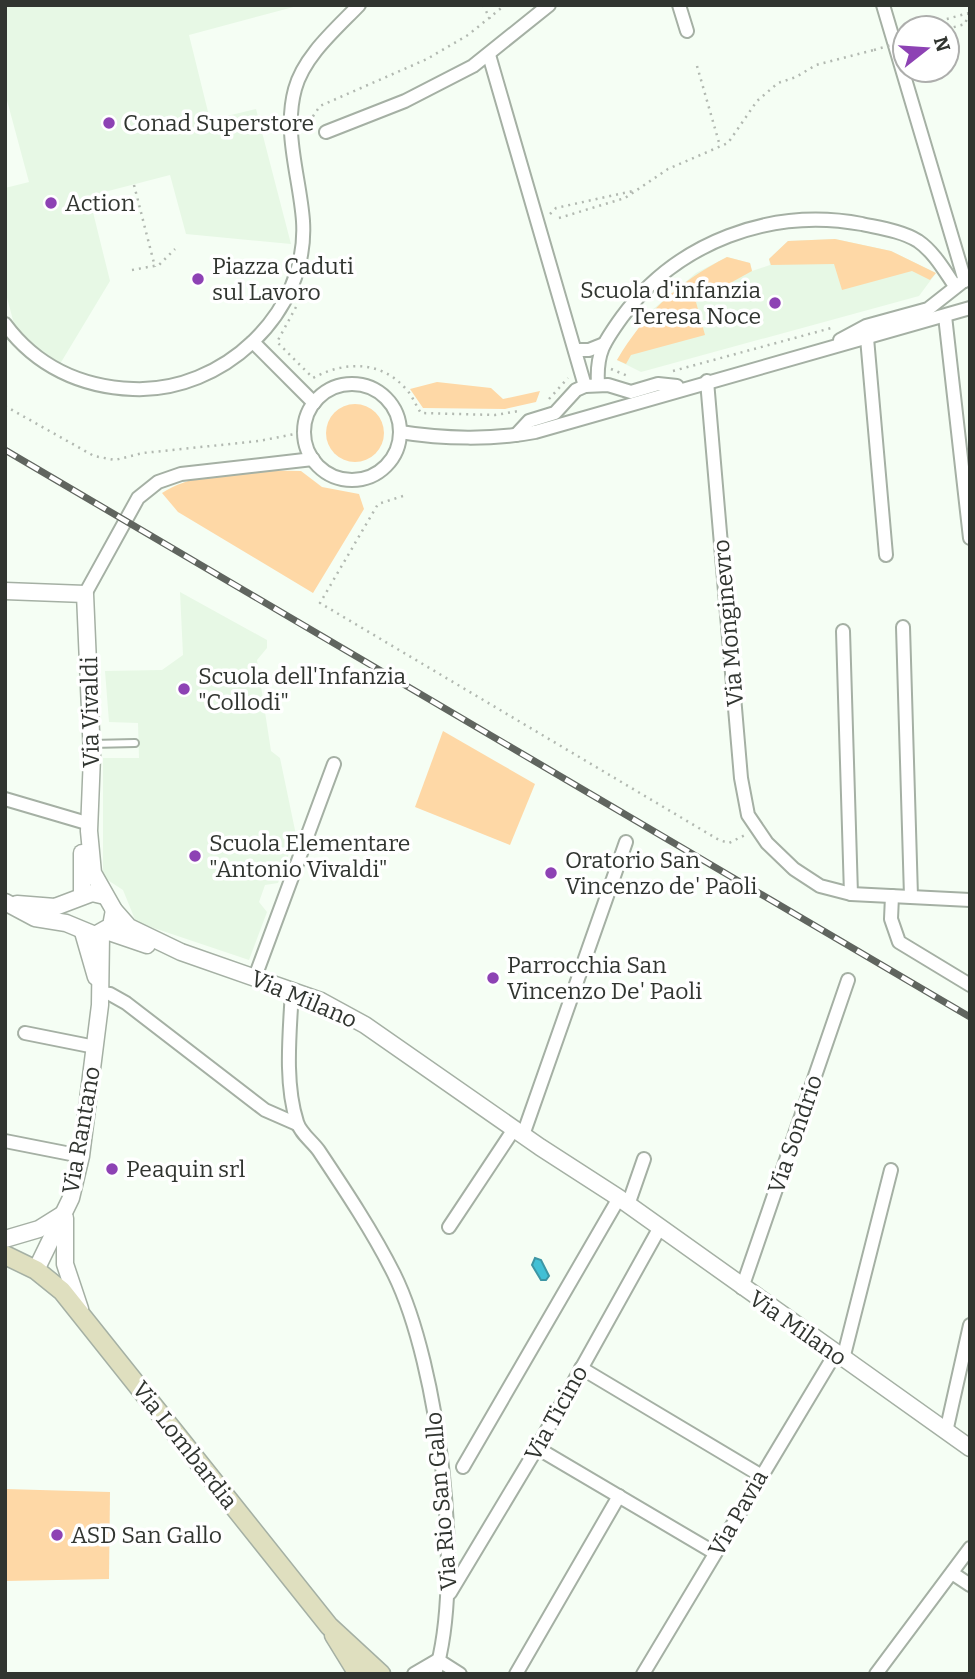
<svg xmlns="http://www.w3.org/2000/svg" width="975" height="1679" font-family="Bitter,serif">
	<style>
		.built { fill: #e7f8e5 }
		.green { fill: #fed8a6 }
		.water { fill: #42c0d5; stroke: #3d96a4; stroke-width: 2 }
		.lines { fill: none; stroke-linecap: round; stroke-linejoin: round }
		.service-casing { stroke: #a5b0a4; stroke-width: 10 }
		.minor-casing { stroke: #a5b0a4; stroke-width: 16 }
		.tertiary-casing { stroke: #a5b0a4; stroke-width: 19 }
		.secondary-casing { stroke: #a5b0a4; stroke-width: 21 }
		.path { stroke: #b2b9b1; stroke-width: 2.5; stroke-dasharray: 2 5; stroke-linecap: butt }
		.service { stroke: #fff; stroke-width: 6 }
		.minor { stroke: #fff; stroke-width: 12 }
		.tertiary { stroke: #fff; stroke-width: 16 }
		.secondary { stroke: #dfdfbf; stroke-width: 18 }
		.rail-casing { stroke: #60655f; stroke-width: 7 }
		.rail { stroke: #fff; stroke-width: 4.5; stroke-dasharray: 13; stroke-linecap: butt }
		.path-bridge { stroke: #b2b9b1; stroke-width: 2.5; stroke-dasharray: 2 5; stroke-linecap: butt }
		.poi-dot { fill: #8d42b4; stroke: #fff; stroke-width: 2.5 }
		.labels { text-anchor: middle; stroke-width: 7; stroke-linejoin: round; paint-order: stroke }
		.poi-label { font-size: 23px; fill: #313530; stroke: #fff; text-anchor: start }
		.street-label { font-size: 23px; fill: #313530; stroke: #fff }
	</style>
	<rect width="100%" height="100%" fill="#f5fef4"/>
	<g class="built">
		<polygon points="5,5 301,5 189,35 210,120 256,109 291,244 186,234 170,175 89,196 110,281 60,364 39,352 14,324 5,290 5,188 29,182 5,93"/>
		<polygon points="835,239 891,251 936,273 919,296 641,372 617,360 651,311 696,273 727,257 750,263 752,271 770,265 769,259 788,241"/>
		<polygon points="180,592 267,640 267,648 257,660 271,751 280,758 296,835 278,883 265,885 259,902 267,912 249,960 136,922 123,890 103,877 103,758 139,758 138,723 109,722 105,671 162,670 183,655"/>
	</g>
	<g class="green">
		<polygon points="835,239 891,251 936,273 930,280 912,271 842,290 834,264 771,265 769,259 788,241"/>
		<path d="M727,257L750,263L752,271L696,302L705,335L631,355L626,364L617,360C645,313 678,282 727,257Z"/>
		<polygon points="437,382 491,388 503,399 540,391 536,402 505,409 423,408 410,389"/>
		<circle cx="355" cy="433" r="29"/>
		<path d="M301,471L322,487L359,494L364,509L313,593L178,512L162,493C201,469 256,470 301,471Z"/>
		<polygon points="443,731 535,784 510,845 415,807"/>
		<polygon points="5,1489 110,1492 109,1579 5,1581"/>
	</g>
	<polygon class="water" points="535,1258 541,1260 549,1276 546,1280 541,1280 532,1265"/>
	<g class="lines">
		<defs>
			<polyline id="service" points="92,744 135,743"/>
			<g id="minor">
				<polyline points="679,5 687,31"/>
				<polyline points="883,5 965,281"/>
				<polyline points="489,55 585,386"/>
				<polyline points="326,132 405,101 473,66 549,5"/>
				<polyline points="945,316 970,538"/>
				<path d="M5,324C36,366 81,387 133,389C222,393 309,313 303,221C300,178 283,133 295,89C304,56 336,29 359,5"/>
				<polyline points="867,338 886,555"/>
				<polyline points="840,340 866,326 928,309 961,283"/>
				<polyline points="253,342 314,403"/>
				<polyline points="575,350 589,350 604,344"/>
				<polyline points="707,381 741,778 748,815 767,843 794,869 820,886 851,894 970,900"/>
				<path d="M598,384C596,353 604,342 622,317C677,242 771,207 862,224C880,228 902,231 918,241C934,252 944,270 955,286"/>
				<circle cx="352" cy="432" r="48"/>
				<path d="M400,432C443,439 493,440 535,432L970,308"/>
				<polyline points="516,435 529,421 555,413 576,390 585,386 608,385 631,392 658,384 677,386"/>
				<polyline points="85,594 138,498 158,482 181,474 313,459"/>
				<polyline points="903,627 911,896"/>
				<polyline points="843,631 851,894"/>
				<polyline points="5,799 90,824"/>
				<polyline points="892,896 891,919 899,942 970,985"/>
				<polyline points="255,977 334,764"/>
				<path d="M292,990C290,1031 284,1082 297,1122C300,1133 313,1142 319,1151C345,1190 373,1232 394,1274C439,1365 465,1577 435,1674"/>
				<polyline points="100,993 110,994 126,1003 265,1110 297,1124"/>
				<polyline points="25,1033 95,1047"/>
				<polyline points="523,1135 626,842"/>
				<polyline points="5,1141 81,1156"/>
				<polyline points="628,1205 644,1159"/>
				<polyline points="449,1227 514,1129"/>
				<polyline points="742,1288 848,980"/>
				<polyline points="843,1359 891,1170"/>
				<polyline points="581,1368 760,1475"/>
				<polyline points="946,1432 970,1325"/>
				<polyline points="537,1448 715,1553"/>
				<polyline points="463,1467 619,1198"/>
				<polyline points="952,1573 970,1585"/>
				<polyline points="450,1593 537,1448 659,1229"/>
				<polyline points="438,1660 460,1674"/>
				<polyline points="414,1674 438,1660"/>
				<polyline points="516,1674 619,1496"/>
				<polyline points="643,1674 835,1354"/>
				<polyline points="876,1674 970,1548"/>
			</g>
			<g id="tertiary">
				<polyline points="5,591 85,594 92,756 89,831 93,873 114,910 129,927 181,952 321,1001 365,1025 540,1147 619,1198 970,1448"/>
				<polyline points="82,853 82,896"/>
				<polyline points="5,902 35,918 66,923 95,935 111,926 114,910"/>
				<polyline points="17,904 55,907 92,893 105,896"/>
				<polyline points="106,931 147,945"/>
				<polyline points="83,932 96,977"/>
				<polyline points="65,1218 65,1264 80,1309"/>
				<polyline points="5,1239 39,1229 63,1214"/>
				<polyline points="36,1270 71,1198 81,1156 100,1005 101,934"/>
			</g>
			<g id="secondary">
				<polyline points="5,1255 36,1270 62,1291 329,1626 381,1674"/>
				<polyline points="334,1635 358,1674"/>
			</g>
		</defs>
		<use href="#service" class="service-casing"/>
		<use href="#minor" class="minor-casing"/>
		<use href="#tertiary" class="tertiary-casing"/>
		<use href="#secondary" class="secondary-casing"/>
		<g class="path">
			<polyline points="483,5 490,19"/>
			<polyline points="913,28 969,13"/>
			<polyline points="947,29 965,24 970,10"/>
			<polyline points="697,66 720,146"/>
			<polyline points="305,128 320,106 427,59 468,35 505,5"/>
			<polyline points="134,185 155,267"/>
			<polyline points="550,214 556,208 633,191"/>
			<polyline points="559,218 625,198 668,169 728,143 757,101 778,83 796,77 816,65 874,50"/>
			<polyline points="132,270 159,265 175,249"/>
			<path d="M296,307L277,342L313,378C345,361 381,360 407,390C413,397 416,406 421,413L495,415L519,411"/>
			<polyline points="611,369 630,377"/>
			<polyline points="673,371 835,327"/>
			<polyline points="549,399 568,378"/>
			<polyline points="5,406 94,456 115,460 143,453 259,441 305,432"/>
			<polyline points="403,496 378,504 320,603 719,840 729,843 745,835"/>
		</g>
		<use href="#service" class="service"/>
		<use href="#minor" class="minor"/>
		<use href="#tertiary" class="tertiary"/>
		<use href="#secondary" class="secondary"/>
		<defs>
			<polyline id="rail" points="5,450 970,1017"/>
		</defs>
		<use href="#rail" class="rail-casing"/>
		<use href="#rail" class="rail"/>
		<polyline class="path-bridge" points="874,50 905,41"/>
	</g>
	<g class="poi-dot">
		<circle cx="109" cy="123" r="7"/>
		<circle cx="51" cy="203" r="7"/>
		<circle cx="198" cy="279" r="7"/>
		<circle cx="775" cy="303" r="7"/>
		<circle cx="184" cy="689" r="7"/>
		<circle cx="195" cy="856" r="7"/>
		<circle cx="551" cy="873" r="7"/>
		<circle cx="493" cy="978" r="7"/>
		<circle cx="112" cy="1169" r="7"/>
		<circle cx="57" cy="1535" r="7"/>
	</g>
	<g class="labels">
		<g class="poi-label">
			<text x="123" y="131">Conad Superstore</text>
			<text x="65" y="211">Action</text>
			<text x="212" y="274">Piazza Caduti<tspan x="212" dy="26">sul Lavoro</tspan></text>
			<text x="761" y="298" text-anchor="end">Scuola d'infanzia<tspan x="761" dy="26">Teresa Noce</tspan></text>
			<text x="198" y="684">Scuola dell'Infanzia<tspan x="198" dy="26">"Collodi"</tspan></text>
			<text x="209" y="851">Scuola Elementare<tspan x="209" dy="26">"Antonio Vivaldi"</tspan></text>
			<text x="565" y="868">Oratorio San<tspan x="565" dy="26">Vincenzo de' Paoli</tspan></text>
			<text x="507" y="973">Parrocchia San<tspan x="507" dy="26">Vincenzo De' Paoli</tspan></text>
			<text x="126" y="1177">Peaquin srl</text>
			<text x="71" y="1543">ASD San Gallo</text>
		</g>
		<g class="street-label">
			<text transform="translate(728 623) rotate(-95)" y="8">Via Monginevro</text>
			<text transform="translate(90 712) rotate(-91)" y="8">Via Vivaldi</text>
			<text transform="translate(304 999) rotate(23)" y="8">Via Milano</text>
			<text transform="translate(81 1130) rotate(-80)" y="8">Via Rantano</text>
			<text transform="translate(795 1134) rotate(-71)" y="8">Via Sondrio</text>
			<text transform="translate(798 1328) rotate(35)" y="8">Via Milano</text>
			<text transform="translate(556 1413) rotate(-61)" y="8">Via Ticino</text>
			<text transform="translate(185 1445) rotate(52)" y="8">Via Lombardia</text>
			<text transform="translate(441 1501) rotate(-95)" y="8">Via Rio San Gallo</text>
			<text transform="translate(738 1513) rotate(-60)" y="8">Via Pavia</text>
		</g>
	</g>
	<rect width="975" height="1679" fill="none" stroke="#313530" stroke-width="14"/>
	<g transform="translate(926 49) rotate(73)"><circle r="33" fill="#ffffff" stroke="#adaeac" stroke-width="2"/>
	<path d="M0-5L12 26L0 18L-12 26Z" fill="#8d42b4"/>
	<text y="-10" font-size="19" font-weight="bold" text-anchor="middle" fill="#313530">N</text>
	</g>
</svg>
